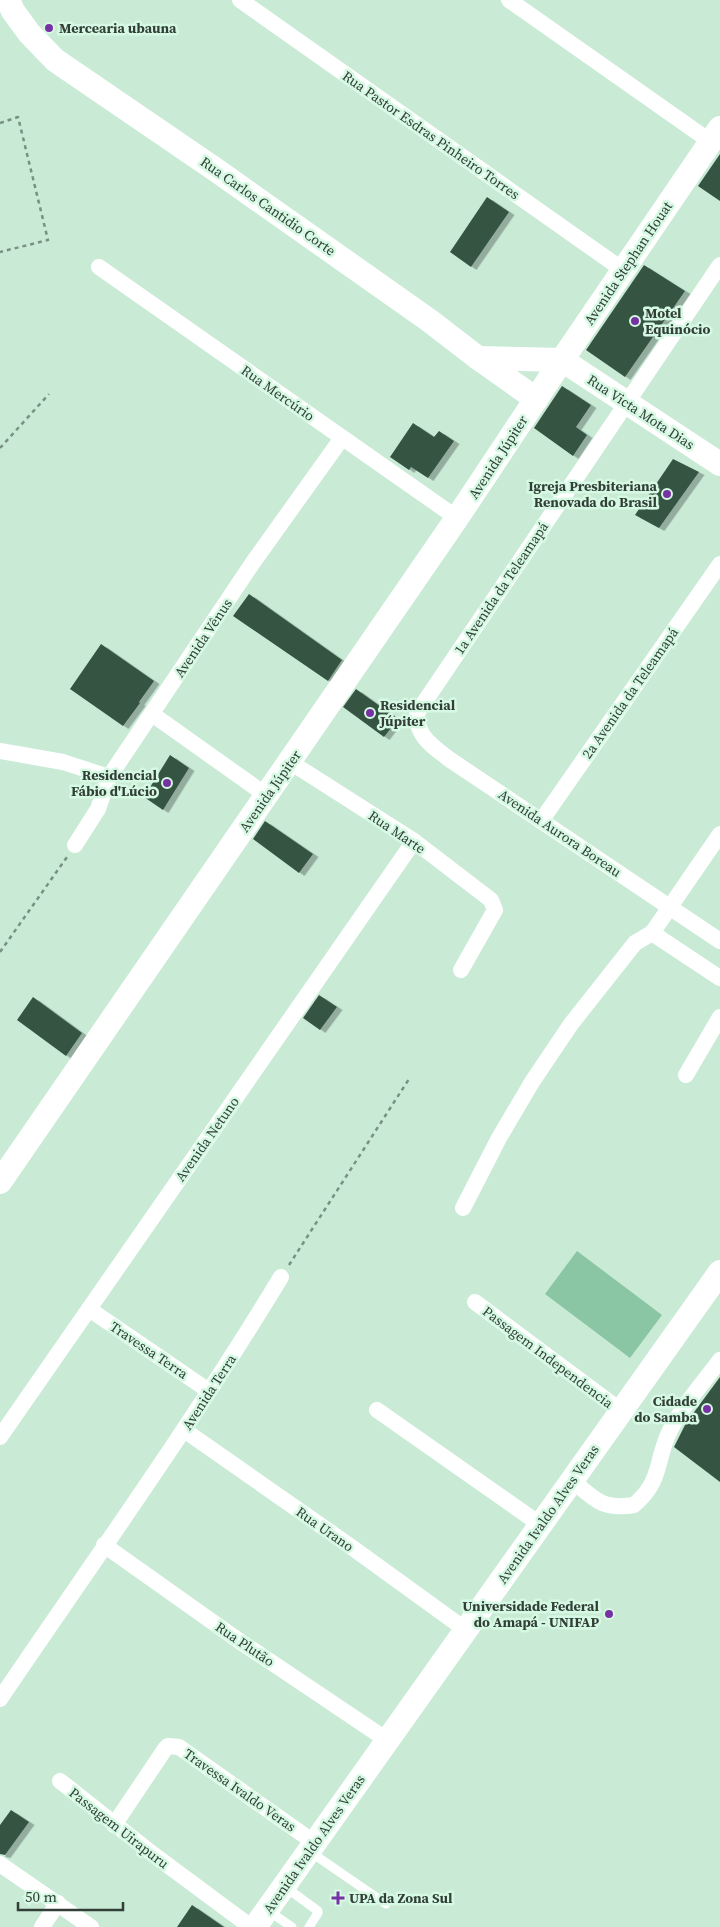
<svg xmlns="http://www.w3.org/2000/svg" width="720" height="1927" font-family="'Source Serif 4',serif">
	<style>
		.green { fill: #8ac6a3 }
		.building { fill: #365443; filter: url(#shadow) }
		.lines { fill: none; stroke-linecap: round; stroke-linejoin: round }
		.path { stroke: #799082; stroke-width: 2.5; stroke-dasharray: 4 4; stroke-linecap: butt }
		.lane { stroke: #fff; stroke-width: 9 }
		.street { stroke: #fff; stroke-width: 16 }
		.secondary { stroke: #fff; stroke-width: 24 }
		.poi-dot { fill: #7632a5; stroke: #d6f9e3; stroke-width: 2 }
		.labels { text-anchor: middle; stroke-width: 5; stroke-linejoin: round; paint-order: stroke }
		.poi-label { font-size: 14px; font-weight: bold; fill: #323f37; stroke: #d6f9e3; text-anchor: start }
		.street-label { font-size: 14px; fill: #323f37; stroke: #d6f9e3 }
	</style>
	<defs>
		<filter id="shadow"><feDropShadow dx="5.5" dy="3" stdDeviation="0" flood-color="#0004"/></filter>
	</defs>
	<rect width="100%" height="100%" fill="#c9ebd6"/>
	<polygon class="green" points="577,1251 662,1315 630,1358 545,1294"/>
	<g class="building">
		<polygon points="720,154 720,201 698,186"/>
		<polygon points="487,197 509,212 471,267 450,252"/>
		<polygon points="644,265 685,291 625,377 586,350"/>
		<polygon points="562,386 591,405 576,427 587,435 573,456 534,428"/>
		<polygon points="413,423 434,437 439,431 454,441 428,478 411,467 409,470 390,457"/>
		<polygon points="673,459 699,472 659,528 635,515"/>
		<polygon points="249,594 342,660 328,681 233,616"/>
		<polygon points="101,644 154,681 139,702 140,703 123,726 70,689"/>
		<polygon points="356,689 398,719 384,737 343,707"/>
		<polygon points="170,755 189,768 163,810 144,797"/>
		<polygon points="265,821 313,854 299,873 253,839"/>
		<polygon points="319,995 337,1007 320,1030 303,1018"/>
		<polygon points="33,997 82,1033 66,1056 17,1020"/>
		<polygon points="720,1377 720,1482 674,1447 686,1423"/>
		<polygon points="11,1810 29,1822 5,1855 0,1854 0,1825"/>
		<polygon points="192,1905 224,1927 177,1927"/>
	</g>
	<g class="lines">
		<g class="path">
			<polyline points="0,123 18,117 48,240 0,252"/>
			<polyline points="0,448 49,394"/>
			<polyline points="0,952 67,857"/>
			<polyline points="289,1265 409,1079"/>
		</g>
		<g class="lane">
			<polyline points="309,1851 386,1904"/>
			<polyline points="284,1886 318,1911 318,1913 309,1927"/>
			<polyline points="267,1910 292,1927"/>
		</g>
		<g class="street">
			<polyline points="240,0 623,270"/>
			<polyline points="509,0 711,142"/>
			<path d="M720,265L417,713C416,736 432,746 449,759L720,941"/>
			<polyline points="99,267 457,518"/>
			<polyline points="152,714 266,795"/>
			<polyline points="0,751 63,762 109,777"/>
			<polyline points="290,762 414,841 491,900 495,910 461,970"/>
			<polyline points="541,821 720,564"/>
			<polyline points="75,845 98,809 109,777 254,561 342,438"/>
			<polyline points="652,933 720,978"/>
			<polyline points="686,1075 720,1017"/>
			<polyline points="463,1208 499,1138 532,1082 571,1024 635,943 652,933 720,834"/>
			<polyline points="475,1302 621,1411"/>
			<polyline points="89,1309 209,1391"/>
			<polyline points="377,1410 541,1525"/>
			<polyline points="184,1430 350,1546 466,1630"/>
			<polyline points="0,1437 414,841"/>
			<path d="M572,1480C594,1499 602,1510 634,1505C660,1483 656,1465 667,1437C677,1412 704,1382 720,1360"/>
			<polyline points="104,1545 238,1640 387,1740"/>
			<path d="M0,1699C95,1559 194,1421 281,1277"/>
			<polyline points="60,1781 154,1855 251,1927"/>
			<polyline points="114,1825 165,1749 168,1746 179,1747 315,1843"/>
			<polyline points="0,1864 91,1927"/>
			<polyline points="42,1927 58,1903"/>
		</g>
		<g class="secondary">
			<polyline points="8,0 13,11 29,33 55,60 216,170 430,321 478,358 536,399"/>
			<polyline points="478,358 562,360"/>
			<polyline points="562,360 720,464"/>
			<polyline points="0,1182 457,518 562,360 720,128"/>
			<polyline points="255,1927 720,1272"/>
		</g>
	</g>
	<g class="poi-dot">
		<circle cx="49" cy="28" r="5"/>
		<circle cx="635" cy="321" r="5"/>
		<circle cx="667" cy="494" r="5"/>
		<circle cx="370" cy="713" r="5"/>
		<circle cx="167" cy="783" r="5"/>
		<circle cx="707" cy="1409" r="5"/>
		<circle cx="609" cy="1614" r="5"/>
		<path d="M335.5 1890.5h5v5h5v5h-5v5h-5v-5h-5v-5h5z"/>
	</g>
	<g class="labels">
		<g class="poi-label">
			<text x="59" y="33">Mercearia ubauna</text>
			<text x="645" y="318">Motel<tspan x="645" dy="16">Equinócio</tspan></text>
			<text x="657" y="491" text-anchor="end">Igreja Presbiteriana<tspan x="657" dy="16">Renovada do Brasil</tspan></text>
			<text x="380" y="710">Residencial<tspan x="380" dy="16">Júpiter</tspan></text>
			<text x="157" y="780" text-anchor="end">Residencial<tspan x="157" dy="16">Fábio d'Lúcio</tspan></text>
			<text x="697" y="1406" text-anchor="end">Cidade<tspan x="697" dy="16">do Samba</tspan></text>
			<text x="599" y="1611" text-anchor="end">Universidade Federal<tspan x="599" dy="16">do Amapá - UNIFAP</tspan></text>
			<text x="349" y="1903">UPA da Zona Sul</text>
		</g>
		<g class="street-label">
			<text transform="translate(431 135) rotate(35)" y="5">Rua Pastor Esdras Pinheiro Torres</text>
			<text transform="translate(268 206) rotate(35)" y="5">Rua Carlos Cantidio Corte</text>
			<text transform="translate(628 263) rotate(-56)" y="5">Avenida Stephan Houat</text>
			<text transform="translate(278 393) rotate(35)" y="5">Rua Mercúrio</text>
			<text transform="translate(641 412) rotate(33)" y="5">Rua Victa Mota Dias</text>
			<text transform="translate(498 457) rotate(-57)" y="5">Avenida Júpiter</text>
			<text transform="translate(501 588) rotate(-56)" y="5">1a Avenida da Teleamapá</text>
			<text transform="translate(203 638) rotate(-56)" y="5">Avenida Vênus</text>
			<text transform="translate(630 693) rotate(-55)" y="5">2a Avenida da Teleamapá</text>
			<text transform="translate(270 791) rotate(-55)" y="5">Avenida Júpiter</text>
			<text transform="translate(397 832) rotate(34)" y="5">Rua Marte</text>
			<text transform="translate(560 833) rotate(34)" y="5">Avenida Aurora Boreau</text>
			<text transform="translate(207 1139) rotate(-55)" y="5">Avenida Netuno</text>
			<text transform="translate(149 1350) rotate(34)" y="5">Travessa Terra</text>
			<text transform="translate(548 1357) rotate(37)" y="5">Passagem Independencia</text>
			<text transform="translate(209 1392) rotate(-57)" y="5">Avenida Terra</text>
			<text transform="translate(548 1514) rotate(-55)" y="5">Avenida Ivaldo Alves Veras</text>
			<text transform="translate(325 1529) rotate(35)" y="5">Rua Urano</text>
			<text transform="translate(245 1644) rotate(34)" y="5">Rua Plutão</text>
			<text transform="translate(240 1790) rotate(35)" y="5">Travessa Ivaldo Veras</text>
			<text transform="translate(119 1828) rotate(38)" y="5">Passagem Uirapuru</text>
			<text transform="translate(314 1844) rotate(-55)" y="5">Avenida Ivaldo Alves Veras</text>
		</g>
	</g>
	<path d="M18 1902v8h105v-8" fill="none" stroke="#323f37" stroke-width="2.5"/>
	<text x="25" y="1902" font-size="15" fill="#323f37" stroke="#d6f9e3" stroke-width="4" paint-order="stroke">50 m</text>
</svg>
